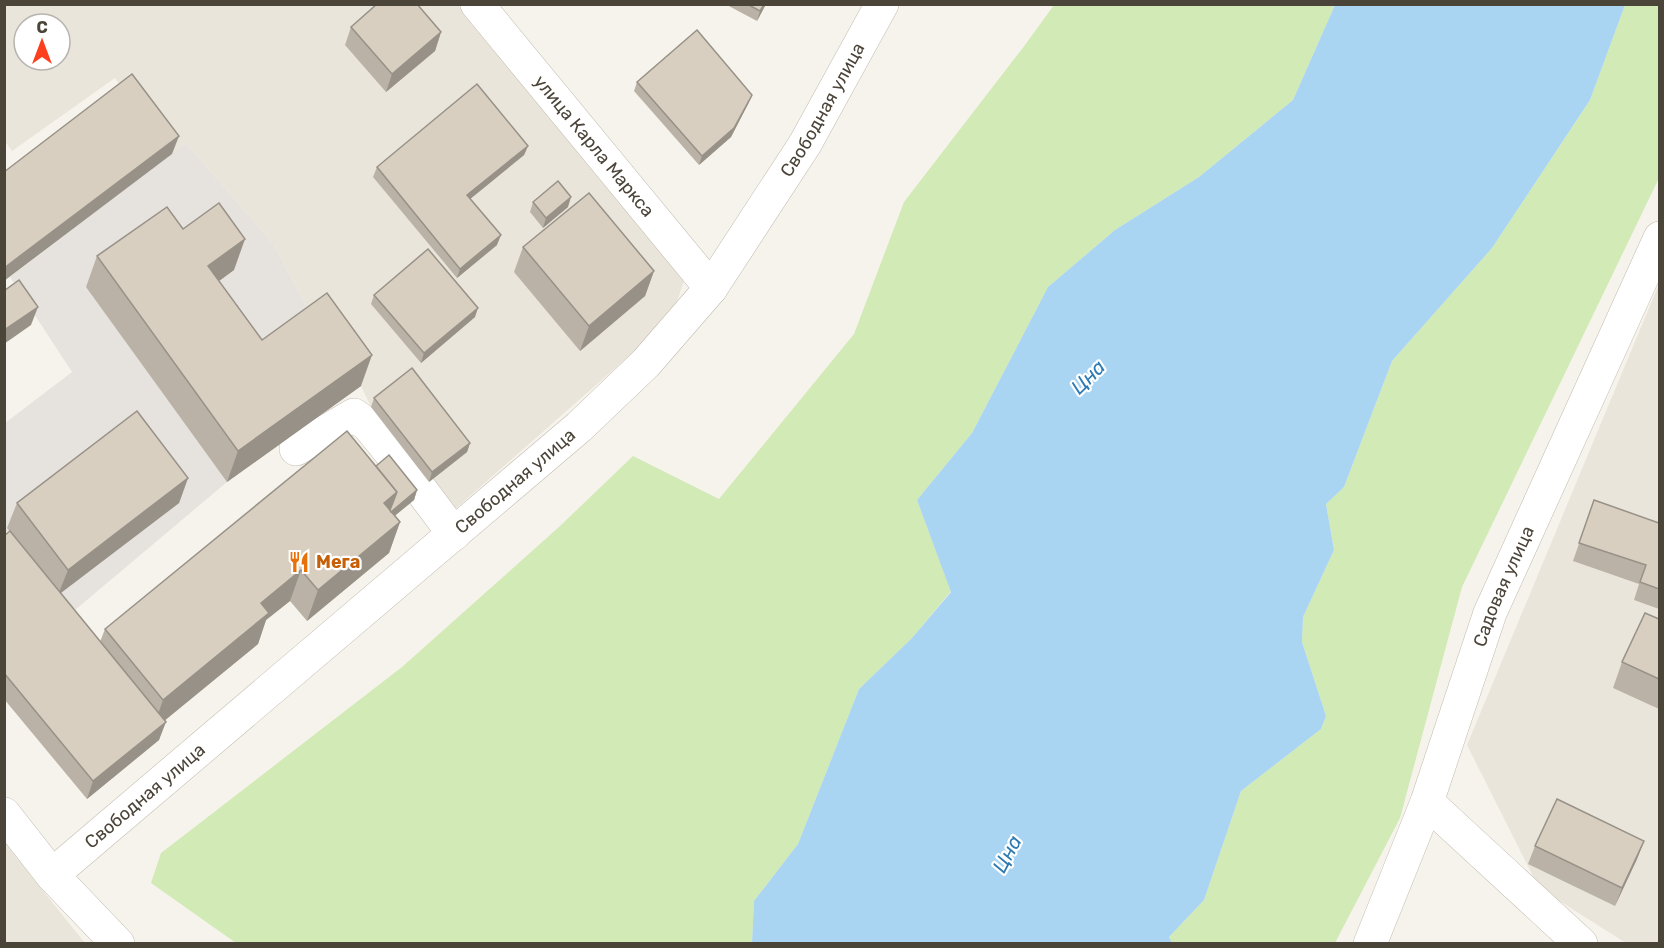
<svg xmlns="http://www.w3.org/2000/svg" width="1664" height="948" font-family="Rubik,sans-serif">
	<style>
		.residential { fill: #eae5da; fill-rule: evenodd }
		.industrial { fill: #e6e2dd }
		.green { fill: #d2eab5 }
		.water { fill: #a9d4f2 }
		.lines { fill: none; stroke-linecap: round; stroke-linejoin: round }
		.minor-casing { stroke: #c2bbae; stroke-width: 34 }
		.minor { stroke: #fff; stroke-width: 33 }
		.wall { fill: #bab2a6 }
		.shaded-wall { fill: #979187 }
		.building { fill: #d8cfc1; stroke: #979187; stroke-width: 1.5 }
		.labels { text-anchor: middle; stroke-width: 4.5; stroke-linejoin: round; paint-order: stroke }
		.street-label { font-size: 18px; fill: #4b4439; stroke: #fff }
		.food-label { font-size: 18px; font-weight: bold; fill: #c56008; stroke: #fff; text-anchor: start }
		.water-label { font-size: 20px; font-style: italic; fill: #2e7ab2; stroke: #fff }
	</style>
	<rect width="100%" height="100%" fill="#f6f3ec"/>
	<g class="residential">
		<path d="M4,5H458L685,278L671,319L453,511L371,407L361,386L315,324L274,245L186,143L172,154L115,78L12,151L4,140ZM24,24H60V60H24Z"/>
		<polygon points="1659,284 1659,943 1626,943 1539,888 1467,745"/>
		<polygon points="5,844 85,943 5,943"/>
	</g>
	<polygon class="industrial" points="186,143 274,245 315,324 361,386 227,482 62,621 5,551 5,423 72,372 10,277"/>
	<g class="green">
		<polygon points="1054,5 1335,5 1293,100 1199,177 1115,230 1048,287 972,433 917,500 951,591 912,638 859,689 798,844 754,901 752,943 236,943 151,883 161,853 402,667 559,527 633,456 719,499 854,334 904,202 1025,45"/>
		<polygon points="1625,5 1659,5 1659,178 1462,587 1400,818 1335,943 1172,944 1169,937 1204,900 1241,791 1321,729 1326,716 1302,642 1303,617 1334,550 1326,504 1344,487 1392,361 1492,248 1590,100"/>
	</g>
	<polygon class="water" points="1335,5 1625,5 1590,100 1492,248 1392,361 1344,487 1326,504 1334,550 1303,617 1302,642 1326,716 1321,729 1241,791 1204,900 1169,937 1172,943 752,943 754,901 798,844 859,689 912,638 951,592 917,500 972,433 1048,287 1115,230 1199,177 1293,100"/>
	<g class="lines">
		<defs>
			<g id="minor">
				<path id="s1" d="M477,4L711,288"/>
				<polyline points="296,449 354,415 368,425 421,490 454,534"/>
				<polyline points="1427,802 1581,944"/>
				<polyline points="4,814 52,875 118,944"/>
				<path id="s2" d="M52,875L579,427L646,363L711,288L805,144L882,4"/>
				<path id="s3" d="M1370,944L1427,802L1490,613L1660,238"/>
			</g>
		</defs>
		<use href="#minor" class="minor-casing"/>
		<use href="#minor" class="minor"/>
	</g>
	<g class="wall">
		<polygon points="725,4 766,4 757,21"/>
		<polygon points="351,27 441,32 435,51 386,92 345,45"/>
		<polygon points="637,82 752,95 748,104 731,137 699,165 634,91"/>
		<polygon points="528,146 524,155 470,199 497,245 457,278 373,177 377,167"/>
		<polygon points="533,202 568,207 543,228 530,212"/>
		<polygon points="183,229 234,270 219,281 262,340 361,386 227,482 86,287 97,256"/>
		<polygon points="523,247 654,271 645,296 580,351 514,272"/>
		<polygon points="374,295 475,317 421,363 371,304"/>
		<polygon points="374,398 470,443 467,452 429,482 371,407"/>
		<polygon points="376,466 417,490 414,500 395,515 400,522 389,553 307,621 290,601 266,620 258,644 164,720 159,740 87,799 4,699 4,536 15,538 7,528 17,503 188,478 179,503 61,593 100,642 105,629"/>
		<polygon points="1594,500 1659,523 1659,609 1634,600 1639,584 1573,561"/>
		<polygon points="1659,619 1659,709 1613,688 1622,662"/>
		<polygon points="1644,841 1637,859 1615,906 1528,864 1535,846"/>
	</g>
	<g class="shaded-wall">
		<polygon points="764,4 766,4 757,21 760,11"/>
		<polygon points="441,32 435,51 386,92 392,74"/>
		<polygon points="752,95 748,104 731,137 699,165 702,156"/>
		<polygon points="179,136 172,154 4,281 4,268"/>
		<polygon points="528,146 524,155 464,204 467,195"/>
		<polygon points="571,197 568,207 543,228 546,218"/>
		<polygon points="501,235 497,245 457,278 460,269"/>
		<polygon points="245,239 234,270 197,297 208,266"/>
		<polygon points="654,271 645,296 580,351 589,326"/>
		<polygon points="38,307 31,325 4,344 4,330"/>
		<polygon points="478,308 475,317 421,363 424,353"/>
		<polygon points="372,355 361,386 227,482 238,451"/>
		<polygon points="470,443 467,452 429,482 432,472"/>
		<polygon points="188,478 179,503 58,595 68,570"/>
		<polygon points="417,490 414,500 373,534 384,503 397,492"/>
		<polygon points="400,522 389,553 307,621 318,590"/>
		<polygon points="301,570 290,601 266,620 258,644 152,731 163,700 261,603"/>
		<polygon points="166,722 159,740 87,799 93,781"/>
		<polygon points="1644,841 1637,859 1615,906 1622,888"/>
	</g>
	<g class="building">
		<polygon points="377,4 417,4 441,32 392,74 351,27"/>
		<polygon points="747,4 764,4 760,11"/>
		<polygon points="697,30 752,95 734,128 702,156 637,82"/>
		<polygon points="132,74 179,136 4,268 4,172"/>
		<polygon points="477,84 528,146 467,195 501,235 460,269 377,167"/>
		<polygon points="558,181 571,197 546,218 533,202"/>
		<polygon points="589,193 654,271 589,326 523,247"/>
		<polygon points="219,203 245,239 208,266 262,340 327,293 372,355 238,451 97,256 167,207 183,229"/>
		<polygon points="428,249 478,308 424,353 374,295"/>
		<polygon points="19,280 38,307 4,330 4,291"/>
		<polygon points="412,368 470,443 432,472 374,398"/>
		<polygon points="137,411 188,478 68,570 17,503"/>
		<polygon points="347,431 397,492 384,503 400,522 318,590 301,570 261,603 269,613 163,700 105,629"/>
		<polygon points="389,455 417,490 391,512 390,510 397,492 376,466"/>
		<polygon points="1594,500 1659,523 1659,589 1640,582 1646,565 1579,543"/>
		<polygon points="10,531 166,722 93,781 4,673 4,536"/>
		<polygon points="1645,613 1659,619 1659,679 1622,662"/>
		<polygon points="1557,799 1644,841 1622,888 1535,846"/>
	</g>
	<defs>
		<symbol id="restaurant-bare" viewBox="-9 -9 18 18"><path d="M-5-6h1v4h1v-4h1v4h1v-4h1v5L-1.5 .5V6h-2V.5L-5-1ZM5-6V6H3V1.5H1.5Q1.5-4 5-6Z" fill="#e8710a" stroke="#fff" stroke-width="2.5" paint-order="stroke"/></symbol>
	</defs>
	<g fill-rule="evenodd">
		<use href="#restaurant-bare" x="284" y="547" width="30" height="30"/>
	</g>
	<g class="labels">
		<g class="street-label">
			<text dy="6" stroke="none"><textPath href="#s2" startOffset="1094">Свободная улица</textPath></text>
			<text dy="6" stroke="none"><textPath href="#s1" startOffset="184">улица Карла Маркса</textPath></text>
			<text dy="6" stroke="none"><textPath href="#s2" startOffset="608">Свободная улица</textPath></text>
			<text dy="6" stroke="none"><textPath href="#s3" startOffset="382">Садовая улица</textPath></text>
			<text dy="6" stroke="none"><textPath href="#s2" startOffset="122">Свободная улица</textPath></text>
		</g>
		<g class="food-label">
			<text x="316" y="568">Мега</text>
		</g>
		<g class="water-label">
			<text transform="translate(1088 377) rotate(-45)" y="7">Цна</text>
			<text transform="translate(1007 854) rotate(-62)" y="7">Цна</text>
		</g>
	</g>
	<rect width="1664" height="948" fill="none" stroke="#4b4439" stroke-width="12"/>
	<g transform="translate(42 42)"><circle r="28" fill="#ffffff" stroke="#b7b4b0" stroke-width="1.5"/>
	<path d="M0-4.5L10 22L0 15L-10 22Z" fill="#fc3f1d"/>
	<text y="-9" font-size="16" font-weight="bold" text-anchor="middle" fill="#4b4439">С</text>
	</g>
</svg>
